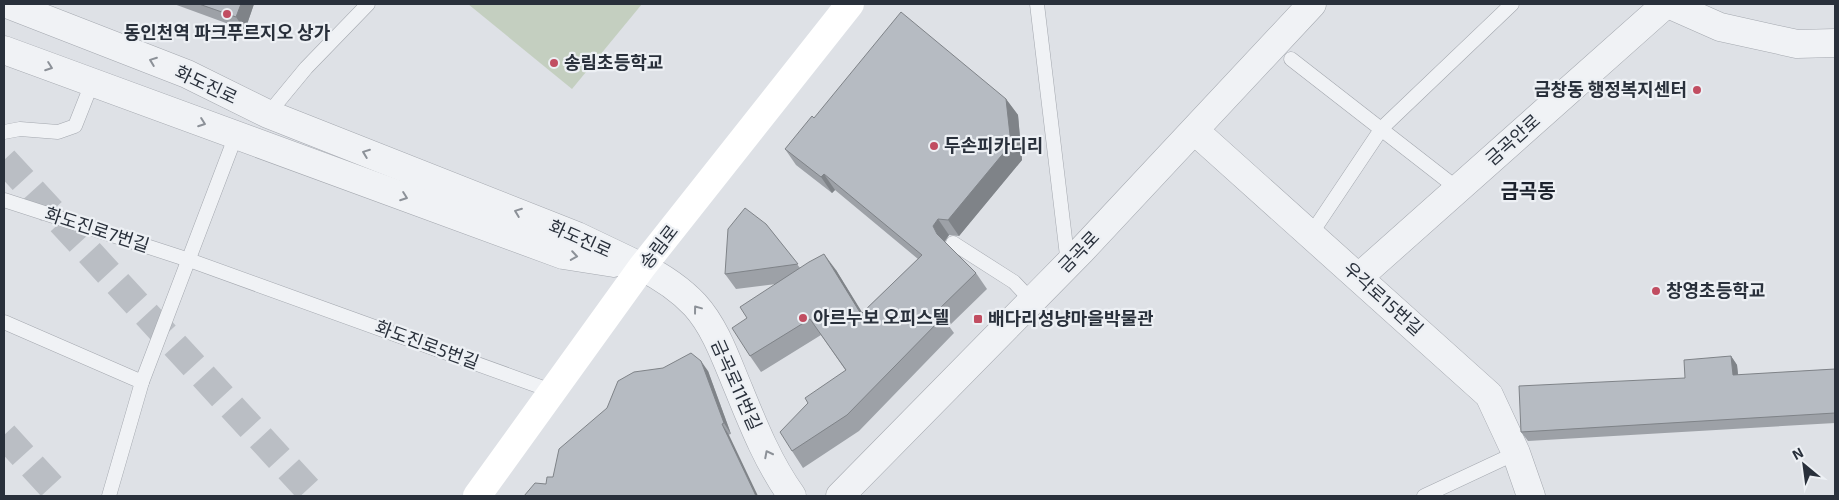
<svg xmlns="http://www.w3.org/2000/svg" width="1839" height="500" font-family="'Exo 2','Noto Sans KR',sans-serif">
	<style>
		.pitch { fill: #c4cfc0 }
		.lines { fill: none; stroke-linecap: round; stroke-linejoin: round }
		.motorway-tunnel { stroke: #babec4; stroke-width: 28; stroke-dasharray: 28 14; stroke-linecap: butt }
		.service-casing { stroke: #a4a8af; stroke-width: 15 }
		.minor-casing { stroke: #a4a8af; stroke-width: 29 }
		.tertiary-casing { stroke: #a4a8af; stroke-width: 29 }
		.service { stroke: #f0f2f5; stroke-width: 14 }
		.minor { stroke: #f0f2f5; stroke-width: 28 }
		.tertiary { stroke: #f0f2f5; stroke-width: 28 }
		.secondary { stroke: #fff; stroke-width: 28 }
		.wall { fill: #9da1a7 }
		.shaded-wall { fill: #7f8388 }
		.building { fill: #b6bbc2; stroke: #7f8388 }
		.oneway { stroke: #8c9198 }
		.poi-dot { fill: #c14d61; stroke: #edf0f4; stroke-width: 2 }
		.labels { text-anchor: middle; stroke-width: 4.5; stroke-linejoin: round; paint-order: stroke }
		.poi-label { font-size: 18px; font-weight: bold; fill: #29303b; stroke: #edf0f4; text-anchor: start }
		.street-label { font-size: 18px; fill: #29303b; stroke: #edf0f4 }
		.quarter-label { font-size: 20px; font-weight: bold; fill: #1b212c; stroke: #edf0f4 }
	</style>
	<rect width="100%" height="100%" fill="#dee1e6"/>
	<polygon class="pitch" points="468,4 642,4 572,89"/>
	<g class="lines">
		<g class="motorway-tunnel">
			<polyline points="4,160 314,496"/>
			<polyline points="4,435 60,496"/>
		</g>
		<defs>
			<g id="service">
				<polyline points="1037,4 1068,264"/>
				<polyline points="1291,59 1458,189"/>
				<polyline points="268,114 306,68 368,4"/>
				<polyline points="4,132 20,129 58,132 75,126 92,83"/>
				<polyline points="4,200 189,260 552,391"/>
				<polyline points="1311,234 1382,128 1512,4"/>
				<polyline points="953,243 1014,282 1032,301"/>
				<polyline points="4,322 142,382"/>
				<polyline points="109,496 142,382 236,135"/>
				<polyline points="1424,496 1516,453"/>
			</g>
			<g id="minor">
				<polyline points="1668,4 1720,27 1797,44 1835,43"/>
				<polyline points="1195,131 1489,395 1516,453 1531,496"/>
				<path d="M642,267C662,277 680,289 695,305C716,328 727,362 739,390C754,427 769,464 792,496"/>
				<polyline points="1359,277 1666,4"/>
			</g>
			<g id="tertiary">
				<polyline points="7,4 187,74 268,114 577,236 642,267"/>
				<polyline points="4,50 563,255 614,263"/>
				<polyline points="840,496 1081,251 1312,4"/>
			</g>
		</defs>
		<use href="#service" class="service-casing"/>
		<use href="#minor" class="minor-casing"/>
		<use href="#tertiary" class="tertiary-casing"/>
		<use href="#service" class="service"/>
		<use href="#minor" class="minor"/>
		<use href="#tertiary" class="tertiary"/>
		<polyline class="secondary" points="477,496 642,267 850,4"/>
	</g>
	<g class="wall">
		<polygon points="174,4 254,4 245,30"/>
		<polygon points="1006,99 1018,115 1022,160 959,236 949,235 945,242 976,273 987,289 949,326 954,333 859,431 803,468 792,451 846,371 821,335 761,372 750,356 747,318 776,284 736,289 725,274 766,224 800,268 836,270 862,313 918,259 835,190 832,193 796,165 785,149 814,118"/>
		<polygon points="1731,356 1737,365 1738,375 1835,369 1835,423 1528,441 1521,432 1685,378"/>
		<polygon points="663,368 708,371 731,434 546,484"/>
	</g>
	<g class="shaded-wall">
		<polygon points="241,4 254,4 245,30 236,17"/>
		<polygon points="1006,99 1018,115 1022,160 959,236 948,220"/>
		<polygon points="824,174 835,190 832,193 821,177"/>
		<polygon points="938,219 949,235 944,242 937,234 933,226"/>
		<polygon points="824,254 836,270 873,330 861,314"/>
		<polygon points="1731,356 1737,365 1739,384 1733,375"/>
		<polygon points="701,361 708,371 731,434 724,423"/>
		<polygon points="722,424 729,435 758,496 756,496"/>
	</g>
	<g class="building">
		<polygon points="199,4 241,4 236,17"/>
		<polygon points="901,12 1006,99 1011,144 948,220 938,219 933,226 937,234 976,273 937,311 943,317 847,415 792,451 780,432 808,403 805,398 846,370 810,319 750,356 732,328 747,318 740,307 809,262 824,254 861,314 922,255 824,174 821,177 785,149 812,116 814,118"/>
		<polygon points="745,208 766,224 798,264 725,274 728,229"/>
		<polygon points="691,353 701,361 724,423 722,424 756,496 524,496 535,483 546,484 547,477 553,477 559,449 607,408 618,381 634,372 663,368"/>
		<polygon points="1731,356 1733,375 1835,369 1835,413 1521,432 1519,386 1685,378 1684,360"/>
	</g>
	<defs><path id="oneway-chevron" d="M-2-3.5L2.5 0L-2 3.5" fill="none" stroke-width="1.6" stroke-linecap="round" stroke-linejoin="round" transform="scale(1.25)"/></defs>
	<g class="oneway">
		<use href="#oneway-chevron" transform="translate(153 61) rotate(-159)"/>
		<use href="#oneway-chevron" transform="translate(49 67) rotate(20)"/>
		<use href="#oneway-chevron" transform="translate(202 123) rotate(20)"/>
		<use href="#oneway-chevron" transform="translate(366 153) rotate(-159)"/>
		<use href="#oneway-chevron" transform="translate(404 197) rotate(20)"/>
		<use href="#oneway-chevron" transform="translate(518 212) rotate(-159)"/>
		<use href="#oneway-chevron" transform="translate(574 256) rotate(9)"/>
		<use href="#oneway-chevron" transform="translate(697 309) rotate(-127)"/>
		<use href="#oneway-chevron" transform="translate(768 454) rotate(-117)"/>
	</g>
	<g class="poi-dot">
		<circle cx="227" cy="14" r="5"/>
		<circle cx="554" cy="63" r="5"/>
		<circle cx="1697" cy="90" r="5"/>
		<circle cx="934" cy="146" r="5"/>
		<circle cx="1656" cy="291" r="5"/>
		<circle cx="803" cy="318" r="5"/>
		<rect x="973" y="314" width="10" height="10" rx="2.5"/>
	</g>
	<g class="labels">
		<g class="poi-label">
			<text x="227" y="39" text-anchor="middle">동인천역 파크푸르지오 상가</text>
			<text x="564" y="69">송림초등학교</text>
			<text x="1687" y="96" text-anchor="end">금창동 행정복지센터</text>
			<text x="944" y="152">두손피카디리</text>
			<text x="1666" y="297">창영초등학교</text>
			<text x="813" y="324">아르누보 오피스텔</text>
			<text x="988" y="325">배다리성냥마을박물관</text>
		</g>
		<g class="street-label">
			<text transform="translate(206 85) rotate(25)" y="6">화도진로</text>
			<text transform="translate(1513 140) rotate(-42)" y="6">금곡안로</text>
			<text transform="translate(97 230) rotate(18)" y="6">화도진로7번길</text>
			<text transform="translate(580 239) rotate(24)" y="6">화도진로</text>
			<text transform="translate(659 247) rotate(-52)" y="6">송림로</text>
			<text transform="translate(1079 252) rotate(-46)" y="6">금곡로</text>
			<text transform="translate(1383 299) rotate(42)" y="6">우각로15번길</text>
			<text transform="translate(427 345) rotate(20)" y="6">화도진로5번길</text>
			<text transform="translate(736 385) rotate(66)" y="6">금곡로11번길</text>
		</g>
		<g class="quarter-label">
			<text x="1528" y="198">금곡동</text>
		</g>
	</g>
	<rect width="1839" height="500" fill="none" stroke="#29303b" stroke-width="10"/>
	<g transform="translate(1804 465) rotate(331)" stroke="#edf0f4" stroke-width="4" paint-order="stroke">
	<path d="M0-4L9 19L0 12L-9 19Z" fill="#29303b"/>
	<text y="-8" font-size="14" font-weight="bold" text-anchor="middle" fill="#29303b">N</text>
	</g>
</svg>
